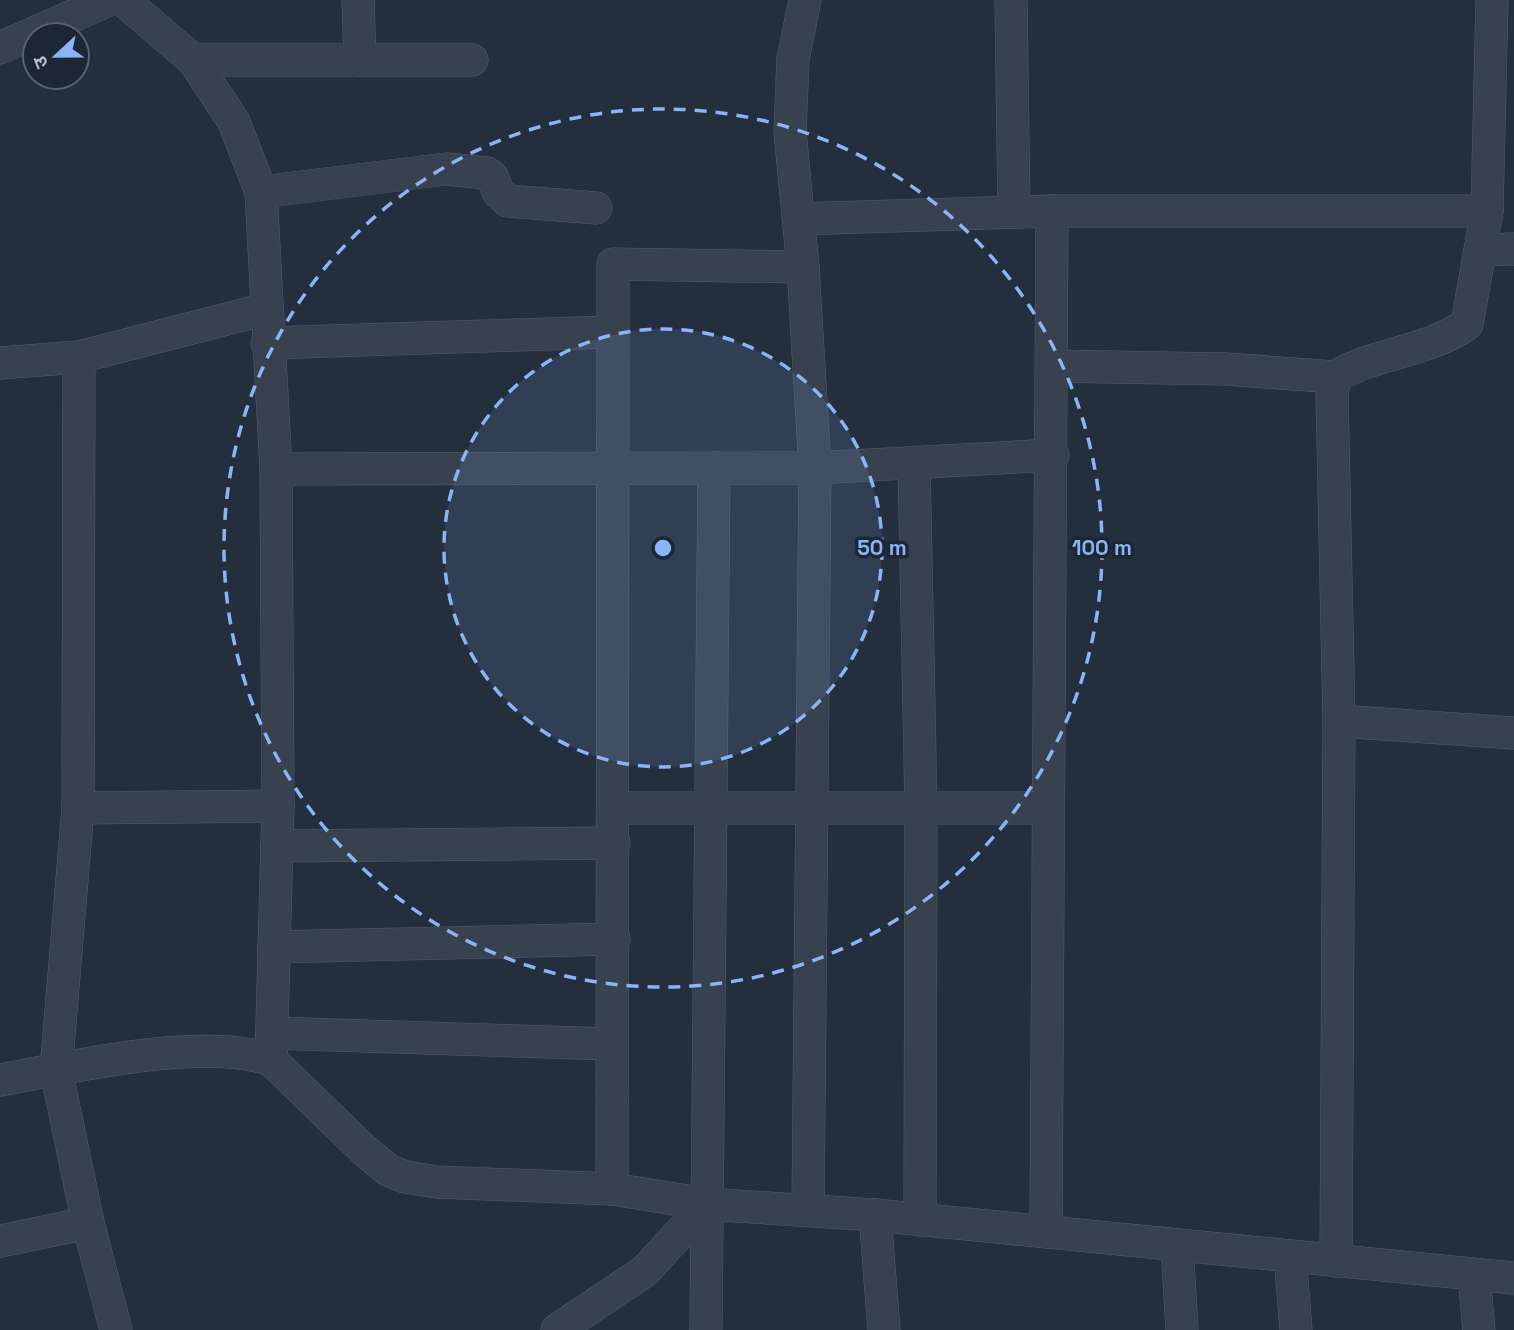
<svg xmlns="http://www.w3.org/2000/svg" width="1514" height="1330" font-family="'Space Grotesk','Noto Sans Devanagari',sans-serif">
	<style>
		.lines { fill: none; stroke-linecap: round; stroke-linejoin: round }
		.street-casing { stroke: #565f6c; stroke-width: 33 }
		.street { stroke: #38414e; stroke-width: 32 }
		.ring { fill: none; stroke: #8ab4f8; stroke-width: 3.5; stroke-dasharray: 12 9 }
		.centre { fill: #8ab4f8; stroke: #1d2633; stroke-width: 3.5 }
		.ring-label { font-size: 21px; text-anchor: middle; font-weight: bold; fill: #8ab4f8; stroke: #1d2633; stroke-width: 7; stroke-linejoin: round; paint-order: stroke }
	</style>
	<rect width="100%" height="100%" fill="#242f3e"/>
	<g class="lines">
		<defs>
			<g id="street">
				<polyline points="123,0 193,60 234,122 261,192 276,469 278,806 271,1060"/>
				<polyline points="358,0 360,60"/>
				<polyline points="805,0 793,59 790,132 803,267 815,468 808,1210"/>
				<polyline points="1011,0 1014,212"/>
				<polyline points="0,48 109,0"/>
				<polyline points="193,60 472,60"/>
				<polyline points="261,192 446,169 487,173 493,178 498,192 508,201 596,208"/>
				<polyline points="799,219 1052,211 1487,211"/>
				<polyline points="1480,250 1514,249"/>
				<polyline points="267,343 611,332"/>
				<polyline points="79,357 78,808 56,1070 88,1223 116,1330"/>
				<polyline points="0,363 79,357 266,309"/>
				<polyline points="1052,366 1225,369 1335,377"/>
				<polyline points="914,462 921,808 920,1220"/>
				<polyline points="276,469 815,468 1053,455"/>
				<polyline points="1339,721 1514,733"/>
				<polyline points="78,808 278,806"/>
				<polyline points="614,808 1047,808"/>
				<polyline points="277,846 614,843"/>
				<polyline points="274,947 614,939"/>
				<polyline points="272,1033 612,1044"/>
				<path d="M0,1080C71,1067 204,1036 271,1060L364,1150L388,1170L405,1177L437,1182L612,1189L706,1204L875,1215L1514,1278"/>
				<polyline points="612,1189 613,264 803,267"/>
				<polyline points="875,1215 884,1330"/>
				<polyline points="1046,1232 1052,211"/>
				<polyline points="0,1241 88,1223"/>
				<polyline points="1177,1245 1182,1330"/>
				<polyline points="1290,1256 1296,1330"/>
				<path d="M1336,1261L1339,721L1332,393L1335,377C1376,352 1428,352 1467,324L1487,211L1492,0"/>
				<polyline points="1474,1276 1479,1330"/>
				<polyline points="557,1330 645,1271 706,1204"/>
				<polyline points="706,1330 714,468"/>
			</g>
		</defs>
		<use href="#street" class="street-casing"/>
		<use href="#street" class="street"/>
	</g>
	<circle cx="663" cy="548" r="219" fill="#8ab4f8" fill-opacity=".12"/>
	<g class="ring">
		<circle cx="663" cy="548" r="219"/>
		<circle cx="663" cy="548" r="439"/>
	</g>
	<circle cx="663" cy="548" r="10" class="centre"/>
	<g class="ring-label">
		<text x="882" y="555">50 m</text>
		<text x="1102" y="555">100 m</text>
	</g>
	<g transform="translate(56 56) rotate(248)"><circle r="33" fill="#1d2633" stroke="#59626f" stroke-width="2"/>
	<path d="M0-5L12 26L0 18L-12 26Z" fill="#8ab4f8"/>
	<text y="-10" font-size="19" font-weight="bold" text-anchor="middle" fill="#b4bcc9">उ</text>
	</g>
</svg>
